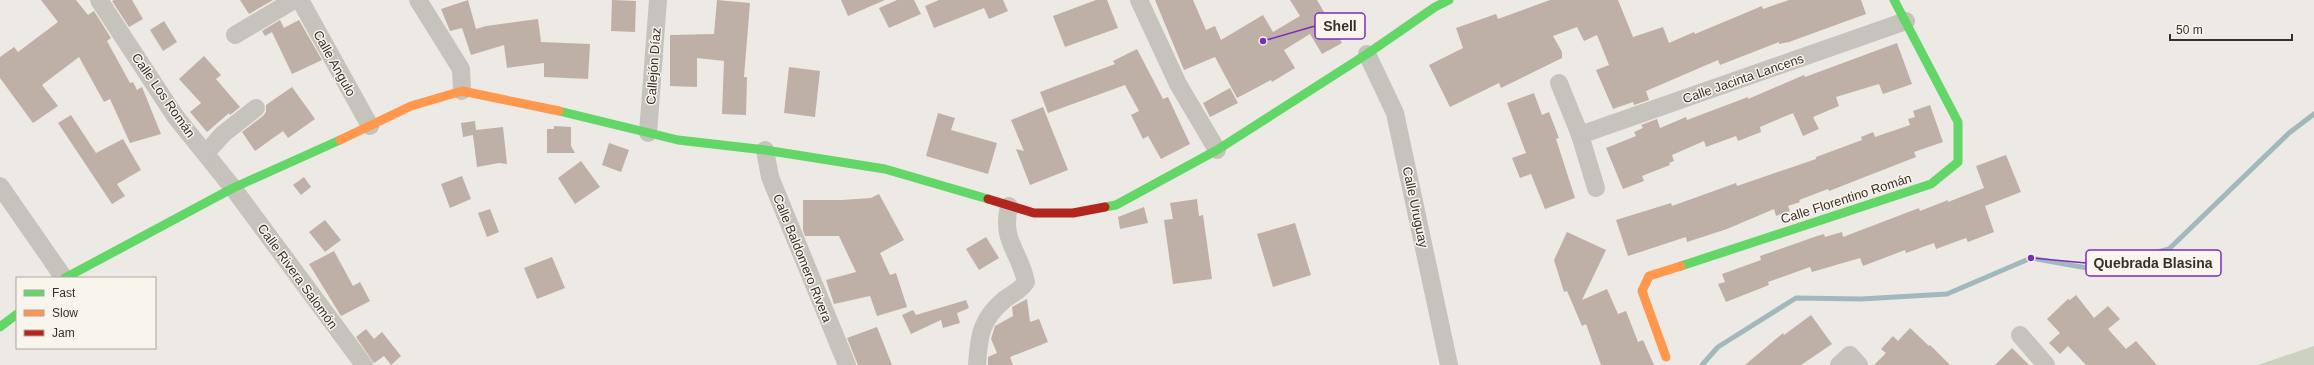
<svg xmlns="http://www.w3.org/2000/svg" width="2314" height="365" font-family="Helvetica,sans-serif">
	<style>
		.pitch { fill: #ccd2bf }
		.lines { fill: none; stroke-linecap: round; stroke-linejoin: round }
		.stream { stroke: #a1b9bc; stroke-width: 5 }
		.building { fill: #bfb0a7 }
		.street { stroke: #c6c2bc; stroke-width: 18 }
		.fast { stroke: #63d668; stroke-width: 9 }
		.slow { stroke: #ff974d; stroke-width: 9 }
		.jam { stroke: #b3261e; stroke-width: 9 }
		.labels { text-anchor: middle; stroke-width: 3; stroke-linejoin: round; paint-order: stroke }
		.street-label { font-size: 13px; fill: #37302a; stroke: #f9f4ec }
		.leader { fill: none; stroke: #7b2cbf; stroke-width: 1.5 }
		.callout-dot { fill: #7b2cbf; stroke: #f9f4ec; stroke-width: 1.5 }
		.callout { fill: #f9f4ec; stroke: #7b2cbf; stroke-width: 1.5 }
		.callout-label { font-size: 14px; text-anchor: middle; font-weight: bold; fill: #37302a }
	</style>
	<rect width="100%" height="100%" fill="#ede9e4"/>
	<polygon class="pitch" points="2314,346 2314,365 2258,365"/>
	<g class="lines">
		<polyline class="stream" points="1702,365 1718,347 1796,298 1861,299 1947,294 2031,258 2093,269 2169,249 2289,133 2314,114"/>
	</g>
	<g class="building">
		<polygon points="41,0 76,0 88,15 94,11 111,38 107,41 130,83 133,82 137,90 142,87 161,134 130,143 110,99 104,102 79,57 42,85 58,106 33,123 0,78 0,57 14,47 18,52 58,22"/>
		<polygon points="114,0 132,0 143,19 129,27 112,1"/>
		<polygon points="240,0 273,0 249,14"/>
		<polygon points="468,0 476,29 486,26 538,19 541,42 590,44 588,79 544,77 544,63 507,68 504,45 471,55 462,28 450,31 441,9"/>
		<polygon points="612,0 636,1 635,32 611,31"/>
		<polygon points="717,0 750,3 744,77 747,77 746,115 722,114 724,61 697,58 697,87 670,86 670,35 714,34"/>
		<polygon points="841,0 885,0 848,16"/>
		<polygon points="897,0 914,0 921,14 889,28 879,8"/>
		<polygon points="939,0 1003,0 1008,11 989,19 984,8 934,28 925,6"/>
		<polygon points="1096,0 1107,0 1118,28 1065,47 1053,16"/>
		<polygon points="1155,0 1193,0 1206,30 1215,26 1221,40 1263,15 1273,32 1300,16 1290,0 1317,0 1342,43 1322,54 1310,34 1284,50 1295,68 1272,82 1271,80 1237,98 1215,57 1184,70"/>
		<polygon points="1550,0 1618,0 1633,37 1663,27 1669,43 1694,32 1695,34 1762,6 1763,9 1789,0 1861,0 1866,14 1789,42 1779,44 1779,42 1720,65 1718,60 1646,91 1649,100 1634,105 1633,102 1613,109 1596,70 1609,65 1597,35 1584,41 1577,27 1553,36 1562,52 1562,58 1501,88 1499,83 1450,107 1429,65 1463,48 1456,28 1496,14 1498,19"/>
		<polygon points="280,20 284,28 299,20 322,60 292,74 272,32 265,36 262,31"/>
		<polygon points="164,21 177,42 163,51 150,30"/>
		<polygon points="1897,43 1912,84 1883,94 1879,84 1836,97 1839,106 1813,117 1819,129 1803,136 1793,113 1760,127 1761,132 1738,141 1736,136 1706,147 1704,141 1672,155 1674,161 1669,163 1670,165 1642,176 1644,181 1623,189 1606,148 1636,136 1634,132 1643,128 1641,125 1657,119 1660,128 1686,117 1687,120 1748,97 1748,99 1804,75 1805,77"/>
		<polygon points="1137,49 1163,99 1168,97 1190,144 1161,159 1148,136 1143,139 1131,115 1139,111 1125,85 1048,113 1040,92 1115,64 1113,61"/>
		<polygon points="204,56 221,75 216,79 240,107 230,115 229,113 207,132 190,112 201,103 179,79"/>
		<polygon points="789,67 820,71 815,117 784,113"/>
		<polygon points="292,87 315,119 288,138 283,131 255,151 242,132 263,116 266,112 266,105"/>
		<polygon points="1230,88 1238,103 1210,117 1203,103"/>
		<polygon points="1534,93 1542,115 1549,112 1559,138 1556,139 1575,198 1545,209 1531,174 1520,178 1512,158 1526,153 1507,103"/>
		<polygon points="1930,105 1943,142 1914,152 1916,157 1829,191 1828,189 1799,200 1800,202 1788,206 1790,211 1776,216 1774,209 1727,229 1687,242 1686,237 1628,256 1616,220 1671,203 1672,206 1736,183 1737,186 1816,159 1816,157 1862,140 1861,137 1873,132 1875,137 1910,125 1908,119 1915,117 1913,111"/>
		<polygon points="1043,107 1068,170 1030,185 1016,149 1024,151 1011,120"/>
		<polygon points="938,113 955,118 951,130 997,143 988,174 926,156"/>
		<polygon points="71,115 96,153 123,139 141,170 117,184 125,196 112,204 58,123"/>
		<polygon points="475,121 476,130 503,127 507,164 499,163 477,167 473,135 463,137 461,123"/>
		<polygon points="554,126 571,127 571,146 575,153 547,153 547,129 554,129"/>
		<polygon points="609,143 629,150 621,172 602,165"/>
		<polygon points="2006,155 2021,192 1985,206 1994,232 1968,242 1966,238 1936,249 1934,243 1906,253 1905,250 1863,266 1860,258 1812,272 1810,267 1768,282 1769,285 1726,302 1718,284 1725,282 1722,274 1761,260 1760,256 1817,236 1824,234 1825,237 1842,232 1843,237 1919,208 1920,211 1948,200 1948,202 1984,188 1976,166"/>
		<polygon points="581,161 600,187 575,204 558,178"/>
		<polygon points="462,176 471,199 450,208 441,184"/>
		<polygon points="304,177 311,187 301,195 293,185"/>
		<polygon points="879,194 904,240 880,253 890,275 896,273 907,307 877,316 870,296 834,304 826,280 856,272 839,236 805,236 803,230 803,200 842,200 871,198"/>
		<polygon points="1197,199 1199,216 1203,215 1212,279 1173,284 1164,220 1173,219 1170,203"/>
		<polygon points="1144,207 1148,223 1120,229 1118,217"/>
		<polygon points="490,209 499,232 487,237 478,213"/>
		<polygon points="325,220 341,240 325,252 309,232"/>
		<polygon points="1295,223 1311,275 1273,287 1257,234"/>
		<polygon points="1567,232 1606,250 1582,300 1607,289 1618,314 1626,311 1638,342 1643,340 1654,365 1601,365 1586,324 1582,326 1567,291 1564,292 1554,260"/>
		<polygon points="986,237 999,258 979,270 966,249"/>
		<polygon points="334,251 353,286 360,282 370,301 341,316 309,264"/>
		<polygon points="552,257 565,288 537,299 524,268"/>
		<polygon points="2076,295 2094,318 2108,306 2120,319 2108,329 2126,349 2136,341 2157,365 2086,365 2068,346 2060,354 2049,343 2060,333 2047,319 2068,299 2070,300"/>
		<polygon points="1027,299 1030,322 1039,319 1048,342 1010,357 1013,365 988,365 988,357 997,353 991,339 995,326 1013,316 1012,307"/>
		<polygon points="966,300 969,308 957,313 960,323 943,328 941,320 911,334 902,315 913,310 916,315"/>
		<polygon points="1811,315 1832,344 1801,365 1745,365 1783,333 1784,335"/>
		<polygon points="877,327 892,365 858,365 847,338"/>
		<polygon points="1910,328 1929,346 1930,345 1950,365 1874,365 1886,353 1881,349 1893,336 1898,341"/>
		<polygon points="366,329 374,339 382,332 401,356 391,365 384,356 374,363 356,337"/>
		<polygon points="2012,348 2029,365 1995,365"/>
	</g>
	<g class="lines">
		<g class="street">
			<polyline points="99,0 175,116 233,188 364,365"/>
			<polyline points="300,0 370,126"/>
			<polyline points="418,0 461,69 462,91"/>
			<polyline points="1139,0 1178,84 1217,150"/>
			<polyline points="235,35 294,0"/>
			<polyline points="1367,54 1395,113 1449,365"/>
			<polyline points="1559,83 1580,135 1596,188"/>
			<polyline points="648,133 658,0"/>
			<polyline points="1580,135 1906,21"/>
			<polyline points="765,150 770,177 847,365"/>
			<polyline points="206,153 223,134 256,108"/>
			<polyline points="0,186 64,278"/>
			<polyline points="2020,335 2046,365"/>
			<path d="M977,365C979,335 981,319 1005,299C1013,293 1020,291 1026,282C1019,249 1001,242 1009,206"/>
			<polyline points="1839,365 1850,355 1859,365"/>
		</g>
		<g class="fast">
			<polyline points="559,111 678,140 765,150 885,169 988,199"/>
			<polyline points="1105,207 1116,205 1217,150 1367,54 1435,7 1449,0"/>
			<polyline points="1681,266 1931,184 1958,162 1958,122 1894,0"/>
			<polyline points="65,278 233,188 340,140"/>
			<polyline points="0,327 17,314"/>
		</g>
		<g class="slow">
			<polyline points="340,140 411,106 462,91 559,111"/>
			<polyline points="1666,357 1642,291 1649,276 1681,266"/>
		</g>
		<polyline class="jam" points="988,199 1034,213 1073,213 1105,207"/>
	</g>
	<g class="labels">
		<g class="street-label">
			<text transform="translate(335 63) rotate(61)" y="5">Calle Angulo</text>
			<text transform="translate(653 66) rotate(-86)" y="5">Callejón Díaz</text>
			<text transform="translate(1743 78) rotate(-19)" y="5">Calle Jacinta Lancens</text>
			<text transform="translate(164 95) rotate(55)" y="5">Calle Los Román</text>
			<text transform="translate(1846 198) rotate(-18)" y="5">Calle Florentino Román</text>
			<text transform="translate(1416 207) rotate(78)" y="5">Calle Uruguay</text>
			<text transform="translate(803 258) rotate(68)" y="5">Calle Baldomero Rivera</text>
			<text transform="translate(298 276) rotate(54)" y="5">Calle Rivera Salomón</text>
		</g>
	</g>
	<path class="leader" d="M1263 41L1315 26M2031 258L2086 263"/>
	<g class="callout-dot">
		<circle cx="1263" cy="41" r="4"/>
		<circle cx="2031" cy="258" r="4"/>
	</g>
	<g class="callout">
		<rect x="1315" y="13" width="50" height="26" rx="4"/>
		<rect x="2086" y="250" width="135" height="26" rx="4"/>
	</g>
	<g class="callout-label">
		<text x="1340" y="31">Shell</text>
		<text x="2153" y="268">Quebrada Blasina</text>
	</g>
	<rect x="16" y="277" width="140" height="72" fill="#f9f4ec" stroke="#aba69e"/>
	<rect x="24" y="290" width="20" height="6" fill="#63d668" stroke="#aba69e"/>
	<text x="52" y="297" font-size="12" fill="#37302a">Fast</text>
	<rect x="24" y="310" width="20" height="6" fill="#ff974d" stroke="#aba69e"/>
	<text x="52" y="317" font-size="12" fill="#37302a">Slow</text>
	<rect x="24" y="330" width="20" height="6" fill="#b3261e" stroke="#aba69e"/>
	<text x="52" y="337" font-size="12" fill="#37302a">Jam</text>
	<path d="M2170 34v6h122v-6" fill="none" stroke="#37302a" stroke-width="2"/>
	<text x="2176" y="34" font-size="12" fill="#37302a" stroke="#f9f4ec" stroke-width="3" paint-order="stroke">50 m</text>
</svg>
